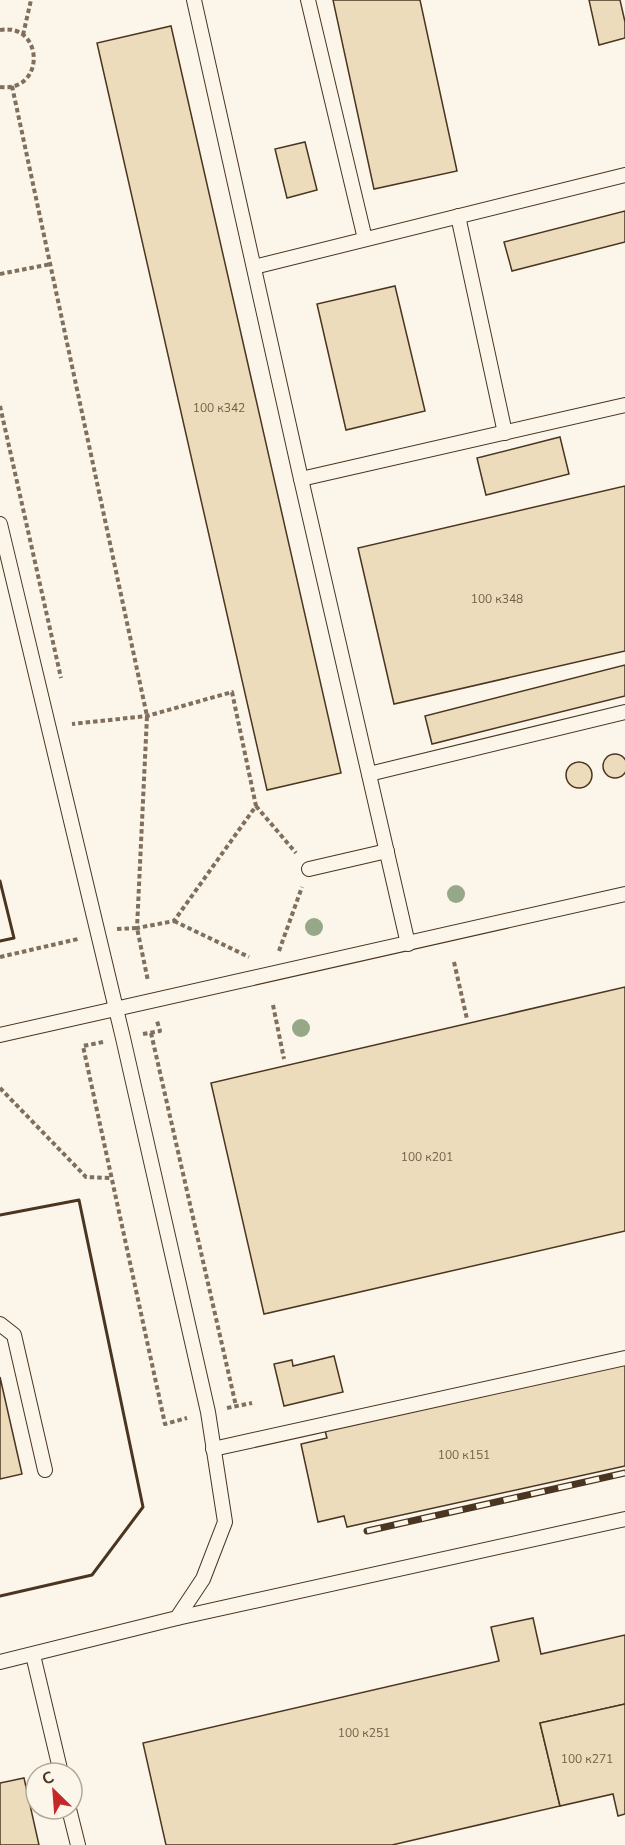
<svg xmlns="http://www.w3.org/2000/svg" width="625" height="1845" font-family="'Nunito Sans',sans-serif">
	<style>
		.building { fill: #ecdcbc; stroke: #4a3520; stroke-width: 1.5 }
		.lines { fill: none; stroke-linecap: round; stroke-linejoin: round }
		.lane-casing { stroke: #4a3520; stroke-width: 16 }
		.path { stroke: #7f6f5c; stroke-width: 4; stroke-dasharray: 4.5 3; stroke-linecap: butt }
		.lane { stroke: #fbf6e9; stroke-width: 14 }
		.rail-casing { stroke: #4a3520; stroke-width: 7 }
		.rail { stroke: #fbf6e9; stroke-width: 4.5; stroke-dasharray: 14; stroke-linecap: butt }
		.wall { stroke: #4a3520; stroke-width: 3 }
		.tree { fill: #96a887 }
		.labels { text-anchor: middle; stroke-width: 4.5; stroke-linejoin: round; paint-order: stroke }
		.number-label { font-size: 12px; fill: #725f47 }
	</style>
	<rect width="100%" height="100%" fill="#fbf6e9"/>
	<g class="building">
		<polygon points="333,0 420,0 457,171 374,189"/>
		<polygon points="589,0 620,0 625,22 625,38 599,45"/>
		<polygon points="171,26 341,773 267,790 97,43"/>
		<polygon points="305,142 317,190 287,198 275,149"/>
		<polygon points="625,211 625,242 512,271 504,242"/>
		<polygon points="395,286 425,411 346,430 317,304"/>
		<polygon points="560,437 569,474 486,495 477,458"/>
		<polygon points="625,486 625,651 394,704 358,548"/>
		<polygon points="625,665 625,696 432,744 425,716"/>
		<circle cx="615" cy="766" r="12"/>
		<circle cx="579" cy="775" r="13"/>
		<polygon points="625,987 625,1231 264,1314 211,1083"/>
		<polygon points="334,1356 343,1392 284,1406 274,1364 292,1360 293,1366"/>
		<polygon points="625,1361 625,1466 347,1527 344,1516 318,1522 301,1444 327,1438 324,1427"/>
		<polygon points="0,1377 22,1474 0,1479"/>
		<polygon points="533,1618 541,1654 625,1635 625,1704 540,1723 560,1806 392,1845 166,1845 143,1743 499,1661 491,1627"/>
		<polygon points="625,1704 625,1814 618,1816 613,1794 560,1806 540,1723"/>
		<polygon points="24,1778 39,1845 0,1845 0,1783"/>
	</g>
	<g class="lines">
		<defs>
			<g id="lane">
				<polyline points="194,0 301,479 625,405"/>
				<polyline points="308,0 365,239"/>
				<polyline points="458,216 505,433"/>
				<polyline points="254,267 625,175"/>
				<polyline points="301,479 408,944"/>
				<polyline points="0,524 123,1038 208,1412 225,1522 203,1579 177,1618"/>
				<polyline points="369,774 625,712"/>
				<polyline points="309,869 387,851"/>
				<polyline points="0,1035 625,894"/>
				<polyline points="0,1324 14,1335 45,1470"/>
				<polyline points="213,1449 625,1358"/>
				<polyline points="33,1655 61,1773"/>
				<polyline points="0,1662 177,1618 625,1519"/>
				<polyline points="69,1809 78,1845"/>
			</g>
		</defs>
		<use href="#lane" class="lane-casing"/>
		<g class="path">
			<path d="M0,30C44,22 46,93 0,87"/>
			<polyline points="23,35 31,0"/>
			<polyline points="12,86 147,716 137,928 174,921 256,806 232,692 147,716 72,724"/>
			<polyline points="0,274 51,264"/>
			<polyline points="0,406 61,678"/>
			<polyline points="256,806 296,853"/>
			<polyline points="174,921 249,957"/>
			<polyline points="117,929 137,928 148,981"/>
			<polyline points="279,951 302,887"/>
			<polyline points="0,957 78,939"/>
			<polyline points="454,962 467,1019"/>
			<polyline points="273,1005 284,1059"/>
			<polyline points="151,1033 236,1406"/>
			<polyline points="143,1034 160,1031 157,1021"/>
			<polyline points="103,1042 83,1046 165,1424 187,1418"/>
			<polyline points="0,1088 86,1177 111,1178"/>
			<polyline points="227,1408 252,1403"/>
		</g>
		<use href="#lane" class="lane"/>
		<defs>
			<polyline id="rail" points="367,1531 625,1473"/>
		</defs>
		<use href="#rail" class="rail-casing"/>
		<use href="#rail" class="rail"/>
		<g class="wall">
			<polyline points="0,881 14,938 0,941"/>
			<polyline points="0,1215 79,1200 143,1507 92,1575 0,1596"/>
		</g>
	</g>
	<g class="tree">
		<circle cx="456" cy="894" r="9"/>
		<circle cx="314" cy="927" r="9"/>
		<circle cx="301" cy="1028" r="9"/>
	</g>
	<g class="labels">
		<g class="number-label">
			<text x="219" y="412">100 к342</text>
			<text x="497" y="603">100 к348</text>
			<text x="427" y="1161">100 к201</text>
			<text x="464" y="1459">100 к151</text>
			<text x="364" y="1737">100 к251</text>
			<text x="587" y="1763">100 к271</text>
		</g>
	</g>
	<g transform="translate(54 1791) rotate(335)"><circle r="28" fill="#fbf6e9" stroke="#b4a999" stroke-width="1.5"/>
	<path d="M0-4.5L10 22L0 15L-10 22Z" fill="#c62828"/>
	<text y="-9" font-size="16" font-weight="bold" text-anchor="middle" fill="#4a3520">С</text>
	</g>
</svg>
